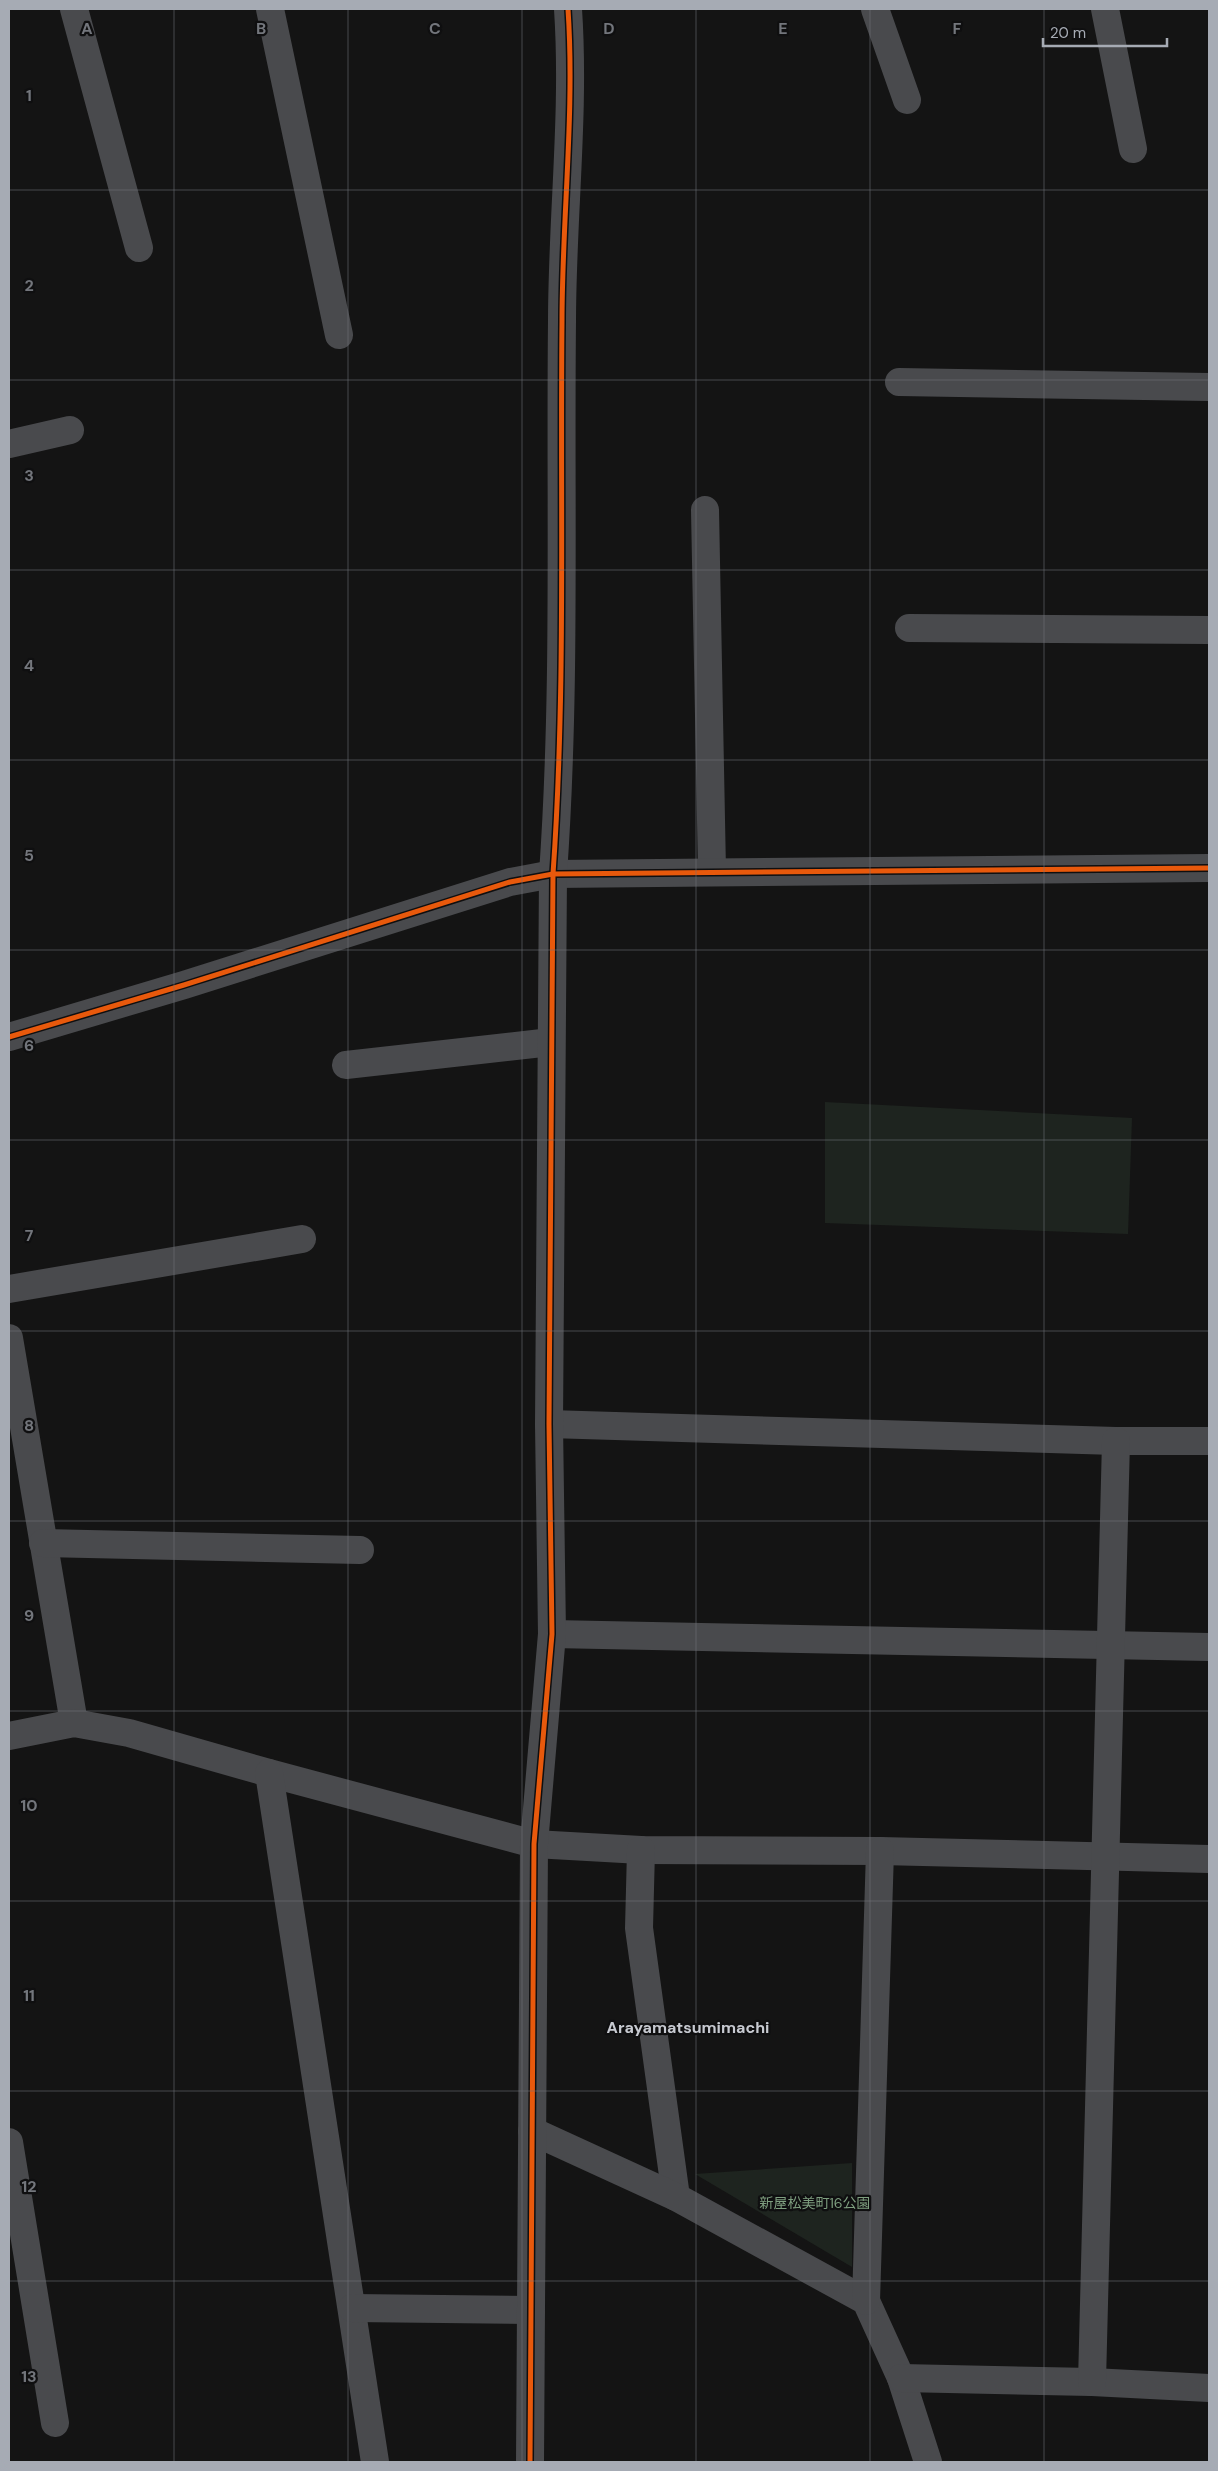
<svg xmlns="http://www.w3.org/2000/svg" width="1218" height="2471" font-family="'DM Sans','Noto Sans JP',sans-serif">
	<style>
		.green { fill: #1e241f }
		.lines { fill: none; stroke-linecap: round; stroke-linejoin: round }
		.minor { stroke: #494a4d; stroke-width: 28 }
		.cycleway-casing { stroke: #0f0f10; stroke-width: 8 }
		.cycleway { stroke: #e8590c; stroke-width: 5 }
		.grid { fill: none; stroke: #73767c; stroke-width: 1; stroke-opacity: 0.55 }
		.labels { text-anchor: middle; stroke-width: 4.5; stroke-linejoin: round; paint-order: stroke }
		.park-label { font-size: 14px; fill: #7e9e7f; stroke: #0f0f10 }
		.quarter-label { font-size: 16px; font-weight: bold; fill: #c7cad1; stroke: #0f0f10 }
		.grid-label { font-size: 16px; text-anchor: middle; font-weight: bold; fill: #73767c; stroke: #0f0f10; stroke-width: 4.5; stroke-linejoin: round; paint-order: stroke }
	</style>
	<rect width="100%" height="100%" fill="#141414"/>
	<g class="green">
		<polygon points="825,1102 1132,1118 1128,1234 825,1223"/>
		<polygon points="852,2163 852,2267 695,2174"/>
	</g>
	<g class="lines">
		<g class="minor">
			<polyline points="74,9 139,248"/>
			<polyline points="270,9 339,335"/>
			<polyline points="875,9 907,100"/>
			<polyline points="1105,9 1133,149"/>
			<polyline points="899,382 1209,387"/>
			<polyline points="9,444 70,430"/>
			<polyline points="705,510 712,871"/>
			<polyline points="909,628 1209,630"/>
			<polyline points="9,1037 184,985 510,882 553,874 1209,868"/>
			<polyline points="346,1065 551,1042"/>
			<polyline points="9,1289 302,1239"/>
			<polyline points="9,1338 74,1723"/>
			<polyline points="549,1424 1116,1441 1209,1441"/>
			<polyline points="43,1543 360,1550"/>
			<polyline points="552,1634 1209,1647"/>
			<polyline points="9,1736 74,1723 129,1733 269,1773 534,1844 641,1850 880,1851 1209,1859"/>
			<polyline points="269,1773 375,2462"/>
			<polyline points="641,1850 639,1928 676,2197"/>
			<polyline points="532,2131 676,2197 866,2301 901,2378 928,2462"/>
			<polyline points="9,2142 55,2423"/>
			<polyline points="866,2301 880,1851"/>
			<polyline points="352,2308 531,2310"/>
			<polyline points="901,2378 1092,2382 1209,2388"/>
			<polyline points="1092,2382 1116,1441"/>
			<path d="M530,2462L534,1844L552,1634L549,1424L553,874C566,690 560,506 562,322C562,217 575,113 568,9"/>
		</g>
		<defs>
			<g id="cycleway">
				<polyline points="9,1037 184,985 510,882 553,874 1209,868"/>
				<path d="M530,2462L534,1844L552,1634L549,1424L553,874C566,690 560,506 562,322C562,217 575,113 568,9"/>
			</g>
		</defs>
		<use href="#cycleway" class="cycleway-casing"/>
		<use href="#cycleway" class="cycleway"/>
	</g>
	<path class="grid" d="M174,9V2462M348,9V2462M522,9V2462M696,9V2462M870,9V2462M1044,9V2462M9,190H1209M9,380H1209M9,570H1209M9,760H1209M9,950H1209M9,1140H1209M9,1331H1209M9,1521H1209M9,1711H1209M9,1901H1209M9,2091H1209M9,2281H1209"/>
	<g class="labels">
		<g class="park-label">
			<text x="815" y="2208">新屋松美町16公園</text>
		</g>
		<g class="quarter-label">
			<text x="688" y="2033">Arayamatsumimachi</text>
		</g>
	</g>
	<g class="grid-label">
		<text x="87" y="34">A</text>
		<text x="261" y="34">B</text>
		<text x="435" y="34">C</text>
		<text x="609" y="34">D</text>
		<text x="783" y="34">E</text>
		<text x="957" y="34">F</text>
		<text x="29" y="101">1</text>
		<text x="29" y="291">2</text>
		<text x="29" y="481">3</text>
		<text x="29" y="671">4</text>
		<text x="29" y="861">5</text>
		<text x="29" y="1051">6</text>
		<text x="29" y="1241">7</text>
		<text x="29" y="1431">8</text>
		<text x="29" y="1621">9</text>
		<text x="29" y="1811">10</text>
		<text x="29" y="2001">11</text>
		<text x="29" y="2192">12</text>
		<text x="29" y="2382">13</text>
	</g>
	<rect width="1218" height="2471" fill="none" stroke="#a6abb4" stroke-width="20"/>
	<path d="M1043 38v8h124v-8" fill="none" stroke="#a6abb4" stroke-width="2.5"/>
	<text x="1050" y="38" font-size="15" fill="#a6abb4" stroke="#0f0f10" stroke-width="4" paint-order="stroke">20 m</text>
</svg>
